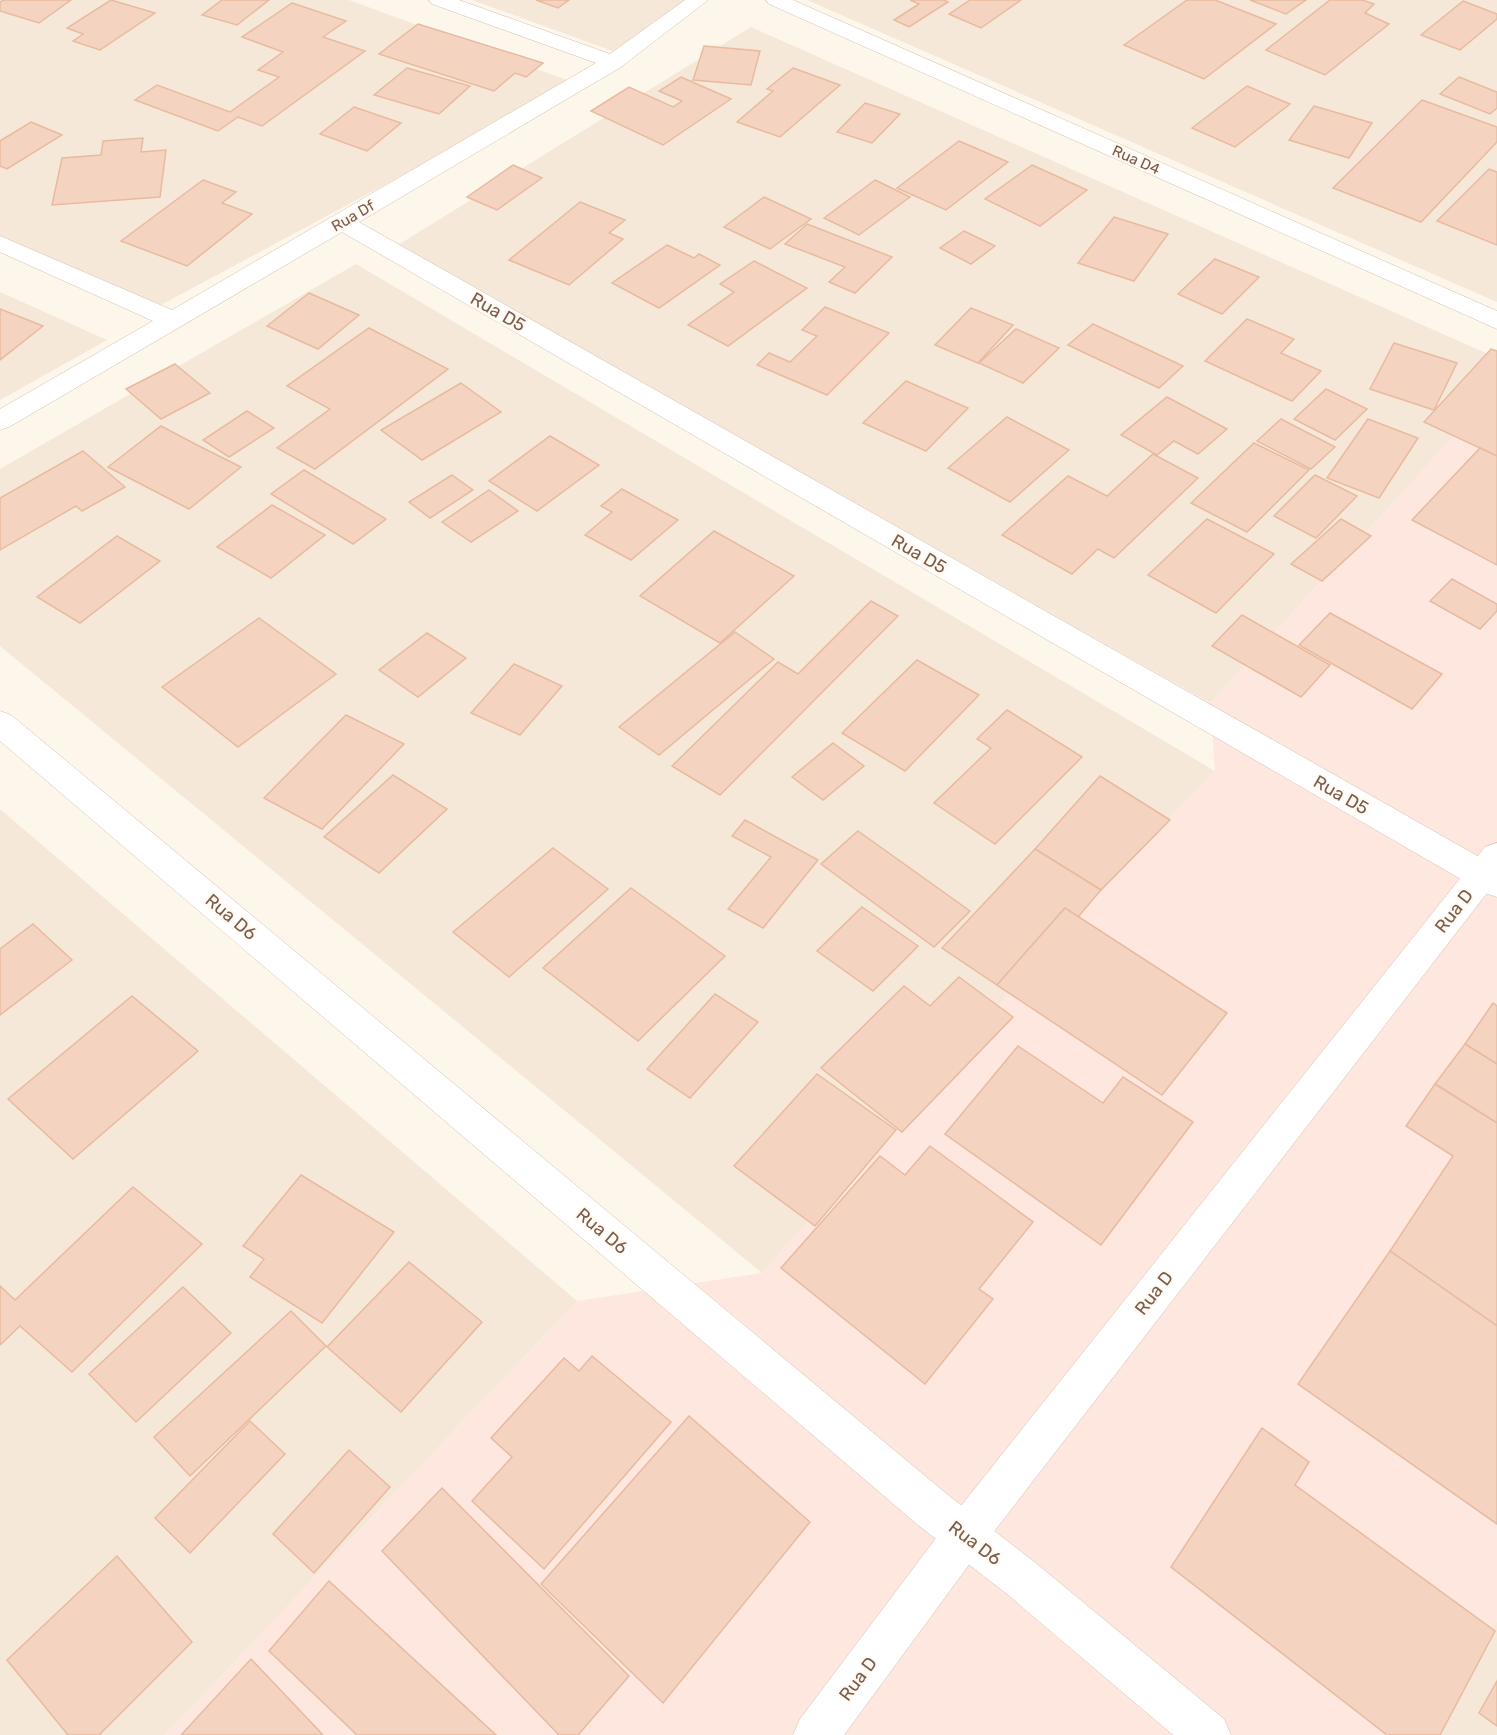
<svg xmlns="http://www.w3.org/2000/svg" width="1497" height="1735" font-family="Rubik,sans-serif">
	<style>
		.residential { fill: #f6e8d8 }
		.commercial { fill: #fee7de }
		.building { fill: #f4d4c1; stroke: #e8baa0; stroke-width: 1.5 }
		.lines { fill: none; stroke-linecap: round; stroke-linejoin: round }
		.minor-casing { stroke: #d4bfb1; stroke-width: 1 }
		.tertiary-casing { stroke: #d4bfb1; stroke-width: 1 }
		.minor { fill: #fff; fill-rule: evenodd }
		.tertiary { fill: #fff; fill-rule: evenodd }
		.labels { text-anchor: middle; stroke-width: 4.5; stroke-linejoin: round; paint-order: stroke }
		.far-street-label { font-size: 15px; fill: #7b5b4b; stroke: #fffaf2 }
		.street-label { font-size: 18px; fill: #7b5b4b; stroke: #fffaf2 }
	</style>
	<rect width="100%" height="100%" fill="#fdf6eb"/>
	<g class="residential">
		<polygon points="0,0 349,0 575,83 159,306 0,236"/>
		<polygon points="472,0 688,0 618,53"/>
		<polygon points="807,0 1497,0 1497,302"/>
		<polygon points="751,27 1497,358 1497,389 1210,703 398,245"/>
		<polygon points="356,264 1215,771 1101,890 762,1273 0,646 0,469"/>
		<polygon points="0,292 107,340 0,400"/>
		<polygon points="0,809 577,1301 165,1735 0,1735"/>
		<polygon points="1497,1620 1497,1735 1430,1735"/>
	</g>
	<polygon class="commercial" points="1497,389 1497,1620 1430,1735 165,1735 577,1301 762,1273 1101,890 1215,771 1210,703"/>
	<g class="building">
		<polygon points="4,0 71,0 39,23 0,11 0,2"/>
		<polygon points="111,0 155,13 100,50 73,41 83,34 67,28"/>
		<polygon points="222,0 269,0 237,25 202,15"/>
		<polygon points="536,0 569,0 558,8"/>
		<polygon points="910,0 944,0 948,2 909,27 894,20 919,4"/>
		<polygon points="970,0 1021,0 981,28 949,14"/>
		<polygon points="1187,0 1215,0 1276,24 1204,79 1124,45"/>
		<polygon points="1250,0 1306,0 1286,14"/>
		<polygon points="1330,0 1362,0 1374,4 1365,13 1389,24 1325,75 1266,50"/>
		<polygon points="1463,1 1497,14 1497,19 1460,50 1421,35"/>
		<polygon points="292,3 346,21 323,37 365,51 262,126 238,117 218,131 135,100 157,85 230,112 279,77 258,70 283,52 242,37"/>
		<polygon points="418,24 543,63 526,77 515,73 494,91 379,54"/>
		<polygon points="704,46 760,51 751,85 693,80"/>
		<polygon points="407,68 470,86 439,114 374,95"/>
		<polygon points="793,68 840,85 780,137 737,122 773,91 767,89"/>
		<polygon points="681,77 731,99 663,145 591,111 629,87 673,107 682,101 659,91"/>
		<polygon points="1459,77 1497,92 1497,108 1490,114 1440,94"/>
		<polygon points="1247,86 1290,104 1235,147 1192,128"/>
		<polygon points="1422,100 1497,127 1497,142 1421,222 1333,188"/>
		<polygon points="865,103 900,114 872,143 837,132"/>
		<polygon points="1314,106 1372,123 1349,158 1289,140"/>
		<polygon points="354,107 401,123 367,151 320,134"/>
		<polygon points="31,122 62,135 7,169 0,166 0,141"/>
		<polygon points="143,138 141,152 166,150 160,197 52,205 62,158 101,155 103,141"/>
		<polygon points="959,141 1008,162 946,210 897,188"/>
		<polygon points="513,165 542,178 497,210 467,197"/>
		<polygon points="1032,165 1087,190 1040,226 985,199"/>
		<polygon points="1489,169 1497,172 1497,245 1437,221"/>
		<polygon points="203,180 236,192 222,203 252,214 187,266 121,241"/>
		<polygon points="875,180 910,197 859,235 824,218"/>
		<polygon points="764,197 811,219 770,249 724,227"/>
		<polygon points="580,202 625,220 609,233 623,239 569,285 509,260"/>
		<polygon points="1114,217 1168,234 1134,281 1078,263"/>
		<polygon points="807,224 892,257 855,293 829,282 845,267 785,244"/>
		<polygon points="964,231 995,246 971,264 940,248"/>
		<polygon points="667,245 694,258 699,254 720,265 659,308 612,283"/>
		<polygon points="1215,259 1259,277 1222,314 1178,294"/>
		<polygon points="754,261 807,288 728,346 688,325 734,292 720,284"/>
		<polygon points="309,293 359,315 318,349 267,326"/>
		<polygon points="825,307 889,333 827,395 757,365 769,353 790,362 817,336 802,330"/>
		<polygon points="971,308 1013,325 978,363 935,345"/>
		<polygon points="0,309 43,326 0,360"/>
		<polygon points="1247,319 1294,339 1281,353 1321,371 1292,401 1205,361"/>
		<polygon points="1093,324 1183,366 1159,388 1068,345"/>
		<polygon points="369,328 448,369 315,469 277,448 330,409 287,386"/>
		<polygon points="1016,329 1059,348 1023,383 979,363"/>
		<polygon points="1394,343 1457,363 1434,410 1370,389"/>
		<polygon points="1491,349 1497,351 1497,456 1424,422"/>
		<polygon points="175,364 210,393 161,419 126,389"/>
		<polygon points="906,381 968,408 926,451 863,423"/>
		<polygon points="461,383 501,412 422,460 381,430"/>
		<polygon points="1326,389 1367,409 1335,440 1294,419"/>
		<polygon points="1167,397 1227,429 1198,454 1174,441 1157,455 1121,435"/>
		<polygon points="247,411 274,428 229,457 203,440"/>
		<polygon points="1007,417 1069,450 1010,502 948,468"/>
		<polygon points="1281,419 1335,447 1311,469 1257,441"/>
		<polygon points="1368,419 1418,438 1379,498 1327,478"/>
		<polygon points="161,426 197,445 241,467 189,509 108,467"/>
		<polygon points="550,436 599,465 537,511 489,481"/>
		<polygon points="1254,443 1309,470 1247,532 1191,503"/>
		<polygon points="1480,448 1497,456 1497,565 1412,520"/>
		<polygon points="83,451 125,487 82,511 76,506 0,550 0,498"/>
		<polygon points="1153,454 1198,478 1114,558 1098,549 1072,574 1002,535 1068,476 1107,496"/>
		<polygon points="304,470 386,519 353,544 271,494"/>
		<polygon points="452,475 473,490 430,518 409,502"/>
		<polygon points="1315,475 1357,496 1316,538 1274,516"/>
		<polygon points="622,489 678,520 631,560 585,535 612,512 601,506"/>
		<polygon points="489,490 518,511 471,542 442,522"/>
		<polygon points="272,505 325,535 271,578 217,547"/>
		<polygon points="1207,519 1274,554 1216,613 1148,575"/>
		<polygon points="1341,519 1371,536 1322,581 1291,564"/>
		<polygon points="714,531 794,576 720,643 640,596"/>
		<polygon points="117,536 160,561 80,623 37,597"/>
		<polygon points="1452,579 1497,604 1497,611 1480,629 1430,601"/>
		<polygon points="871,601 898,616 720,795 672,766 778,662 798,674"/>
		<polygon points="1330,613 1442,674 1412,709 1299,645"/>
		<polygon points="1242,615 1330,665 1301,697 1212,646"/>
		<polygon points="259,618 336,674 238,747 162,687"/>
		<polygon points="735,632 774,659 659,755 619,727"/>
		<polygon points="427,633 466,658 418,697 379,670"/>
		<polygon points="917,660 979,695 905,771 842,733"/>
		<polygon points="514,664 562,686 520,735 471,713"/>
		<polygon points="1007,710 1082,757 995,844 934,803 991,748 977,739"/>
		<polygon points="346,715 404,744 322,829 264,798"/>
		<polygon points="833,743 864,766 823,800 792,777"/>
		<polygon points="393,775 447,809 379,873 324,837"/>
		<polygon points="1100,776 1170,820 1101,890 1035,849"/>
		<polygon points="745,820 818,860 763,928 728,909 771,857 732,836"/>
		<polygon points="858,831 970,911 934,947 821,864"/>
		<polygon points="553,848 608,889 509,977 453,932"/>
		<polygon points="1035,849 1101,890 1078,917 1065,908 997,985 942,948"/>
		<polygon points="631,888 725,956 638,1041 543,968"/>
		<polygon points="862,907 918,946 873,991 817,951"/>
		<polygon points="1065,908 1227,1013 1162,1095 997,985"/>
		<polygon points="33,924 72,960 0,1015 0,949"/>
		<polygon points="959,977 1013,1017 902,1132 821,1068 904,986 930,1006"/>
		<polygon points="715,994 758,1022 690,1098 647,1069"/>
		<polygon points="132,996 198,1051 73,1159 8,1099"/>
		<polygon points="1493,1003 1497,1006 1497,1064 1465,1044"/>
		<polygon points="1465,1044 1497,1064 1497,1123 1435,1084"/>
		<polygon points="1018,1046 1103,1103 1123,1077 1193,1122 1101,1245 945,1134"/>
		<polygon points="817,1074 896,1130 815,1226 734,1166"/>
		<polygon points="1435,1084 1497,1123 1497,1326 1390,1251 1453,1156 1406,1126"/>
		<polygon points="930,1146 1033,1222 979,1289 993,1299 925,1384 781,1268 880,1156 905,1175"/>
		<polygon points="301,1175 394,1232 322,1323 250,1277 264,1259 243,1246"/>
		<polygon points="133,1187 202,1244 72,1372 20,1326 0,1345 0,1286 15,1300"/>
		<polygon points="1390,1251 1497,1326 1497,1524 1298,1384"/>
		<polygon points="409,1262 482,1322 401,1412 327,1347"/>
		<polygon points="183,1287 231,1333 136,1422 89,1374"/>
		<polygon points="291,1311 326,1346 190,1476 154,1437"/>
		<polygon points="592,1356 671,1422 544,1569 472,1501 512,1457 491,1438 564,1358 579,1371"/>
		<polygon points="689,1416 810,1522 663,1703 541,1584"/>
		<polygon points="250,1421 285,1454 190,1553 155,1518"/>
		<polygon points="1262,1428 1309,1462 1295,1485 1495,1631 1440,1735 1387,1735 1171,1567"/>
		<polygon points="349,1450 390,1487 314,1573 273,1534"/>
		<polygon points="442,1488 629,1676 578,1735 559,1735 382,1551"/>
		<polygon points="117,1556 192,1642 99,1735 68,1735 7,1660"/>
		<polygon points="329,1581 496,1735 357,1735 269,1651"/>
		<polygon points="251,1659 323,1735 181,1735"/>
		<polygon points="1497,1681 1497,1726 1479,1713"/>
	</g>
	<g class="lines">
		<defs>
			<g id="minor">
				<polygon points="429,0 459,0 610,54 685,0 708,0 621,67 359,222 1497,867 1497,897 1485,893 342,232 9,427 0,430 0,409 153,321 0,252 0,236 172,310 596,63 432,4"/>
				<polygon points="766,0 793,0 1497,311 1497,329 769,4"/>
				<polygon points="0,711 11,715 948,1495 1037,1564 1224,1719 1231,1735 1173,1735 1007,1594 918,1525 0,741"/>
			</g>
			<polygon id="tertiary" points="1497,843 1497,880 979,1551 844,1735 793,1735 800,1719 949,1521 1485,847"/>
		</defs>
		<use href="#minor" class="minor-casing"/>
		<use href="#tertiary" class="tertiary-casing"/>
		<use href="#minor" class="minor"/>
		<use href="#tertiary" class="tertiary"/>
	</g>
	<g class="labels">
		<g class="far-street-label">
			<text transform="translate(1136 160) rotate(24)" y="5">Rua D4</text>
			<text transform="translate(353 216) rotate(-30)" y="5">Rua Df</text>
		</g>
		<g class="street-label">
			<text transform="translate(498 312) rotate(30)" y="6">Rua D5</text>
			<text transform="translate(919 554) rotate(30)" y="6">Rua D5</text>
			<text transform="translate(1341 795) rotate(30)" y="6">Rua D5</text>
			<text transform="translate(1454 911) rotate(-52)" y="6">Rua D</text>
			<text transform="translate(231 917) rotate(40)" y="6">Rua D6</text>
			<text transform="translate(602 1231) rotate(40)" y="6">Rua D6</text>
			<text transform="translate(1154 1293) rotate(-52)" y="6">Rua D</text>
			<text transform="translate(975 1543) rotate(37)" y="6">Rua D6</text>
			<text transform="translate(858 1679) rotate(-53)" y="6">Rua D</text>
		</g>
	</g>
</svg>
